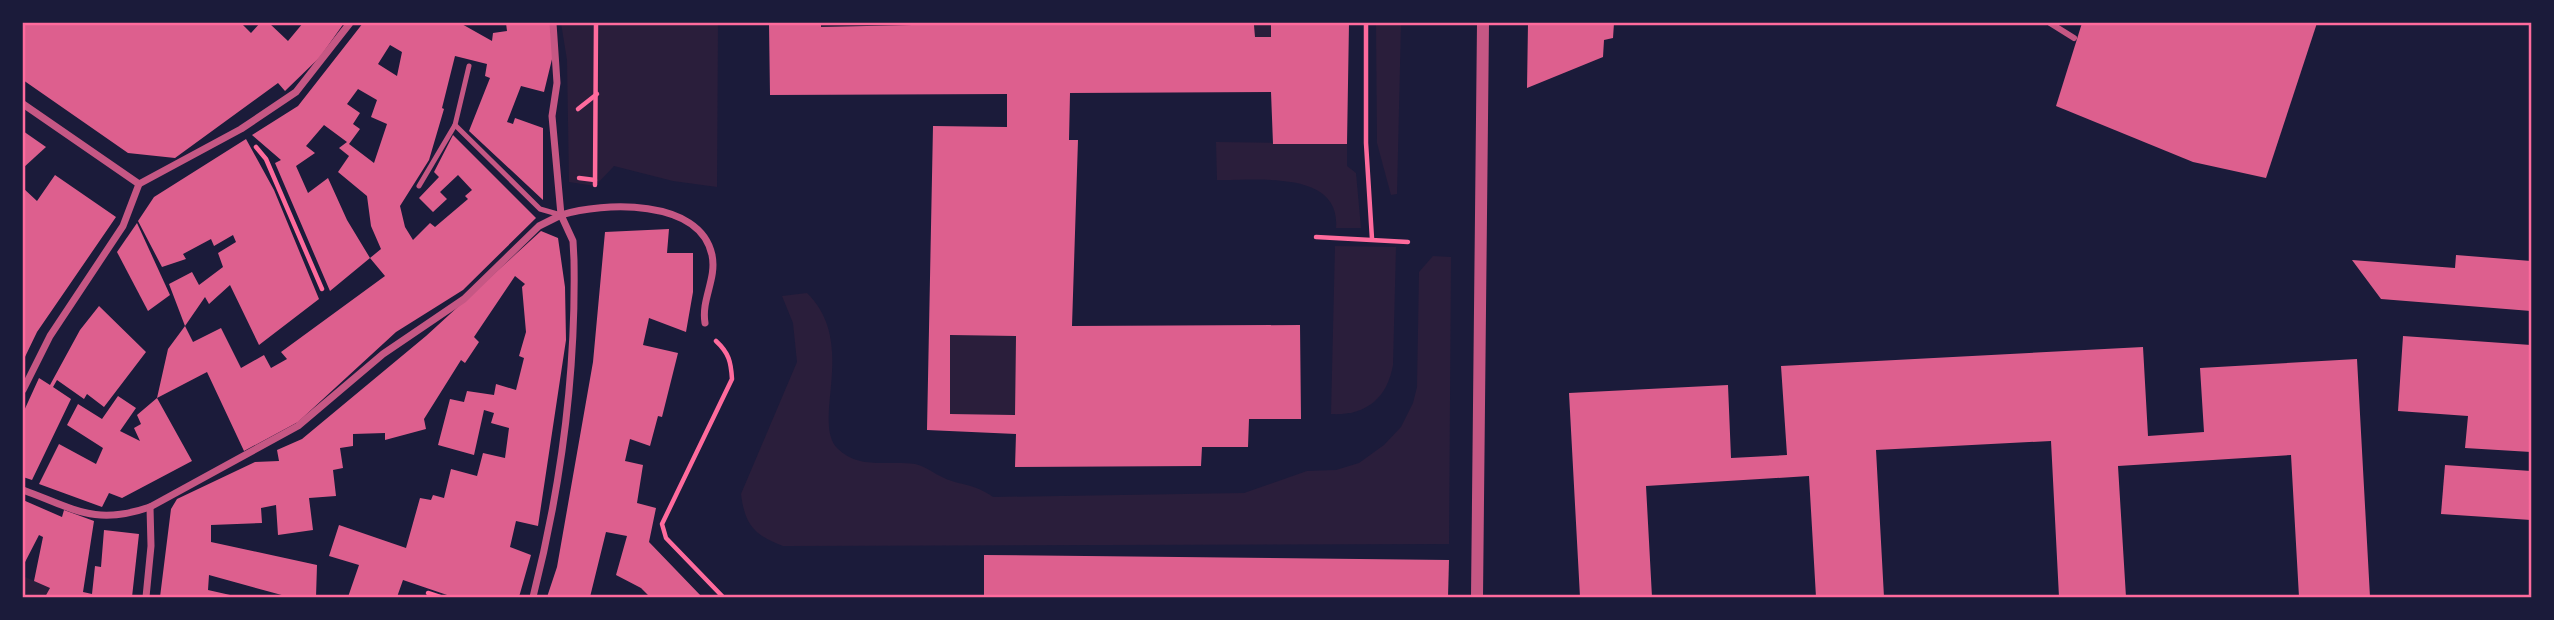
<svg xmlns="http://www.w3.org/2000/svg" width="2554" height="620" font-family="'Public Sans',sans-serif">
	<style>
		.green { fill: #2a1e3b }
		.building { fill: #dd5f8e; fill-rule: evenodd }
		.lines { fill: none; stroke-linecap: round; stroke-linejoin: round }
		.path { stroke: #ff6b9d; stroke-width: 4.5 }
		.service { stroke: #c65784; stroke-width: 5 }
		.pedestrian { stroke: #c65784; stroke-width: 6 }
		.minor { stroke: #c65784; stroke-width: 7 }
		.tertiary { stroke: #c65784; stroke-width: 12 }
		.neatline { fill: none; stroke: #ff6b9d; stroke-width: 2.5 }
	</style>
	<rect width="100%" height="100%" fill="#1b1b3a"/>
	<g class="green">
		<polygon points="561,23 718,23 717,187 673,181 614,166 595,186 569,182 567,60"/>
		<polygon points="821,23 1003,23 821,27"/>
		<polygon points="1057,23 1271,23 1271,37 1255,37 1254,25"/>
		<polygon points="1376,23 1401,23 1397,194 1391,195 1377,143"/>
		<path d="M1216,142L1347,144V166L1356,173L1361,228H1336C1341,169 1256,181 1217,180Z"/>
		<path d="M1335,246L1396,247L1393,365C1387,399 1365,416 1331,414Z"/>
		<path d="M1433,256L1451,257L1449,544L783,546C754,535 745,525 741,494L797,362L793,323L782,296L807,293C859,344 810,422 838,449C860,470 888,460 915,464C927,467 933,473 944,478C962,486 973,483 993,497L1244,493L1307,471L1336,470L1359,463L1384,445L1401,427L1413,403L1417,387L1419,272Z"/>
		<polygon points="950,335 1016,336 1015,415 950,414"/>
		<polygon points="23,576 50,588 45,597 23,597"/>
	</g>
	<g class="building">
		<polygon points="23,23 241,23 251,33 260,23 269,23 288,41 303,23 344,23 320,57 285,91 278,83 175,158 128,153 23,80"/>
		<path d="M363,23H460L492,41L493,33L507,31L506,23H550L553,55L544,92L521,86L507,122L513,124L515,118L543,128V200L469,131L490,78L485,76L487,64L455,56L442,108L444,109L429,160L400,206L405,227L413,240L430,223L435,227L468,199L465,196L472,190L458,175L440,192L447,199L433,212L419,198L439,177L434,172L453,135L536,218L463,290L396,332L298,422L244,451L207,372L157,398L168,349L185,326L193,342L221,328L241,368L264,355L271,368L287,359L281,352L385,276L370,258L381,249L371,226L367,196L338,172L349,156L339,148L347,142L324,125L306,146L315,153L296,166L308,193L328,178L347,220L370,258L330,291L275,163L281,160L252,135L298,106ZM390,45L402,52L397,76L378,64ZM358,89L377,100L371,117L387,124L374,163L349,144L360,129L353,124L360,113L347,104Z"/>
		<path d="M769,23H821V27L1003,23L1254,25L1255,37H1271V23H1349L1347,144H1273L1271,92L1070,93L1069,140H1078L1072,326L1300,325L1301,419H1249L1248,447H1202L1201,466L1015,467L1016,434L927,430L933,126L1007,127V94L770,95ZM950,335L1016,336L1015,415L950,414Z"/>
		<polygon points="1528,23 1614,23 1613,38 1604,40 1603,57 1527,88"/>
		<polygon points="2082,23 2317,23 2266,178 2193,162 2056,106"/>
		<polygon points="23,131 46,147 23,168"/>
		<polygon points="246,139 274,190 319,299 259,345 230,285 209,304 205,297 185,326 169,284 192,272 199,285 223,267 218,253 236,242 233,235 214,246 211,239 183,254 186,259 162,267 138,221 154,197"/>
		<polygon points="55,175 116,217 37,332 23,361 23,188 37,201"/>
		<polygon points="137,223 170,295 148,311 117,252"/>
		<polygon points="669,229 667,253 693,253 693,292 686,332 649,318 643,345 678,353 662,417 658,416 650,446 630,439 625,461 643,465 637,503 656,508 649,542 702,597 650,597 641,588 616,575 627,536 606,532 590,597 547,597 557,567 593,362 605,232"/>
		<polygon points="541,231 558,238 565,287 566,340 538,526 516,521 510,547 531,555 519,597 453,597 403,580 397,597 348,597 359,565 329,556 339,525 406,548 420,498 431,500 433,495 444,498 451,469 477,476 483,453 505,458 509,428 491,423 494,413 484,410 474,455 438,445 450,399 464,402 467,391 494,395 496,384 516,390 524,358 519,356 526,332 522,287 525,284 515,276 474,337 479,342 465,363 461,360 424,419 426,429 385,440 385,433 353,434 353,446 340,448 343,468 333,470 336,496 309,498 313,530 278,535 276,505 261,508 262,523 211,525 211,542 317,565 316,597 289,597 209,575 208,590 239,597 160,597 171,509 177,499 255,462 279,461 277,450 302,439 426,336"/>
		<polygon points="2456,255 2531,261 2531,311 2381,299 2352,260 2455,268"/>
		<polygon points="99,306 146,352 104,407 87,394 84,399 57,380 53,387 71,399 32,480 23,477 23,413 39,378 50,385 80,330"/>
		<polygon points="2403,336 2531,345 2531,452 2465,448 2468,416 2398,411"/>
		<polygon points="2143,347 2148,436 2204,432 2200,368 2357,359 2370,597 2299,597 2291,455 2118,466 2126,597 2059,597 2051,441 1876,450 1884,597 1816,597 1809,476 1646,486 1652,597 1580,597 1569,393 1728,385 1731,458 1787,455 1781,366"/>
		<polygon points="118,396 136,408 120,431 140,441 134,428 141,424 137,415 157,398 192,461 122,498 109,493 102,507 39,484 59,444 96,464 103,448 67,425 78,404 102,419"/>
		<polygon points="2445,465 2531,471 2531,520 2441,514"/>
		<polygon points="23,500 62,517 64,510 94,521 83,592 92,594 95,566 101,567 104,530 139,534 132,597 45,597 50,588 34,581 43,537 39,535 23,566"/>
		<polygon points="984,555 1449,560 1448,597 984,597"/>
	</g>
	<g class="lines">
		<g class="path">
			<polyline points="1366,23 1366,143 1372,239"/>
			<polyline points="578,109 597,94"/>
			<polyline points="256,147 266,159 322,289"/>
			<polyline points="579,178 595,180"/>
			<polyline points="595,185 596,23"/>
			<polyline points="1316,237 1408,242"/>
			<path d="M716,341C729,353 731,362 732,379L662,524L666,538L723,597"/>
			<polyline points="428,593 440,597"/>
		</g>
		<g class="service">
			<polyline points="455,125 540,209 561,215"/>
			<polyline points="419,186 455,125 469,66"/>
		</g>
		<polyline class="pedestrian" points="2050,23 2074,38"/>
		<g class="minor">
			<polyline points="23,104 139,184"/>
			<polyline points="23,390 50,336 123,226 139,184 241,129 296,92 350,23"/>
			<path d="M23,490C75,509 95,526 150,507L298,426L383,354L464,299L539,226L561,215L552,116L557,83L553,23"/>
			<polyline points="146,597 151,546 150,507"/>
			<path d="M533,597C561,487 576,374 574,260L573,241L561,215C603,202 700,198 712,255C717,279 701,299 705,323"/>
		</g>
		<polyline class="tertiary" points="1477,597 1483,23"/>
	</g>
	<rect width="2554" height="620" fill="none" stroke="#1b1b3a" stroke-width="49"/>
	<rect x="24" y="24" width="2506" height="572" class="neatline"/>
</svg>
